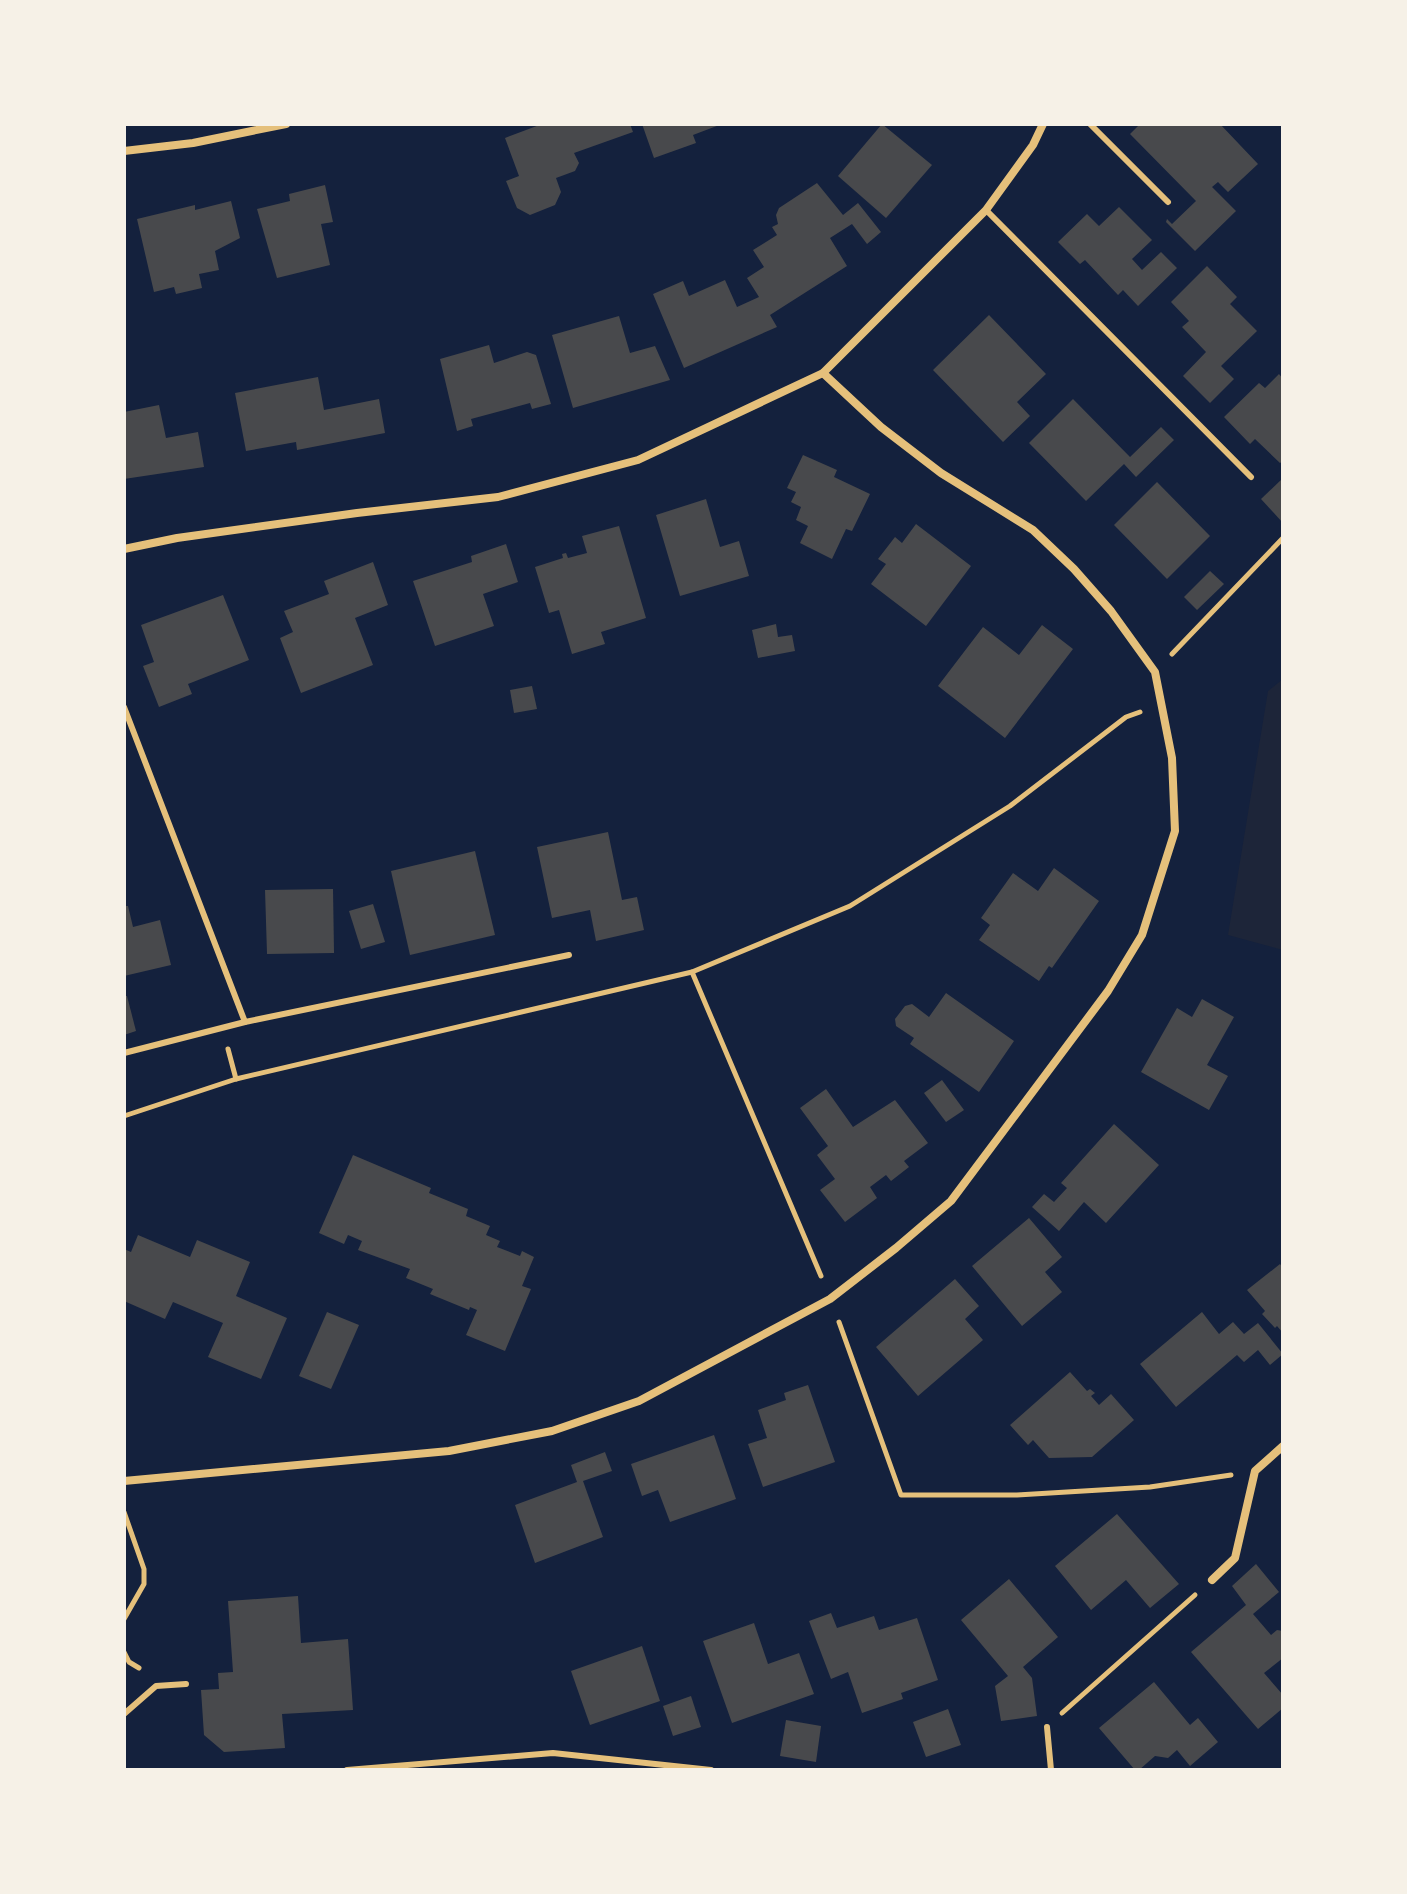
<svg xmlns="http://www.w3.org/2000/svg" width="1407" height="1894" font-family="Karla,sans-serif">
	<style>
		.green { fill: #1d2539 }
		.building { fill: #48494c }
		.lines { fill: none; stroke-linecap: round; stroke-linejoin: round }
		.path { stroke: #e5c07b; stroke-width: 5 }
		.service { stroke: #e5c07b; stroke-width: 6 }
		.minor { stroke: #e5c07b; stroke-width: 8 }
	</style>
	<rect width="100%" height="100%" fill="#14213d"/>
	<polygon class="green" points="1283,679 1283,950 1228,935 1268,691"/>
	<g class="building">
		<polygon points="542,124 630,124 633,132 574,153 579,163 575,171 556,178 561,192 555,205 530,215 517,208 506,181 519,176 505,138"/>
		<polygon points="642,124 722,124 693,135 696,143 654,158"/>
		<polygon points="882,124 932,165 886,218 838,176"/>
		<polygon points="1140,124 1220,124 1258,164 1228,192 1218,182 1212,187 1236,211 1195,251 1166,222 1167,219 1172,224 1196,201 1130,134"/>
		<polygon points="817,183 843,215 858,203 881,232 867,244 852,224 830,238 847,266 770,315 777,327 684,368 653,294 683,281 689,296 725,280 737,307 759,297 747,278 764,267 753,250 777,235 772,227 778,224 776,215 779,208"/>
		<polygon points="325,185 333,222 321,224 330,265 277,278 257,209 290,201 289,194"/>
		<polygon points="231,201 240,238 215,251 219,270 199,274 202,288 176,294 174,287 154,292 137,219 195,205 195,210"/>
		<polygon points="1119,207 1152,240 1132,259 1142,270 1161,252 1177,268 1138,306 1123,290 1118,295 1085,260 1080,264 1058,242 1087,214 1099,226"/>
		<polygon points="1207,266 1237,297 1230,304 1257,331 1221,366 1234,379 1210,403 1183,376 1206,352 1182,327 1189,321 1171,302"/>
		<polygon points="989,315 1046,374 1017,402 1030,416 1003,442 933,370"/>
		<polygon points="619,316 630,353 655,346 670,380 573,408 552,335"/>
		<polygon points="489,345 494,363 527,352 536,355 551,404 532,409 530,403 471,419 473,426 457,431 440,359"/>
		<polygon points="1279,374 1283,379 1283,461 1280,463 1255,439 1250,444 1224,417 1259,383 1265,388"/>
		<polygon points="318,377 324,410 379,399 385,433 297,450 296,442 246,451 235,393"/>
		<polygon points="1073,399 1130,457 1161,427 1174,440 1136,477 1124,464 1086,501 1029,443"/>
		<polygon points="159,405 166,438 198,432 204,467 124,479 124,412"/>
		<polygon points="803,455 837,470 834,477 870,494 852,531 846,529 832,559 800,543 808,526 796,520 801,507 791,502 796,492 787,488"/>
		<polygon points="1283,478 1283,523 1261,499"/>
		<polygon points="1157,482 1210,536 1167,579 1114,525"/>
		<polygon points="706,499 720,547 739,541 749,576 680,596 656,515"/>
		<polygon points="916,524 971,566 926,626 871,584 886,564 878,559 895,537 902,543"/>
		<polygon points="619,526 646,618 601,632 605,644 572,654 559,610 549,613 535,567 563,558 562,554 566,553 568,558 587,553 582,536"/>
		<polygon points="506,544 518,582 483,594 494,626 435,646 413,581 472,562 471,556"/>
		<polygon points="373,562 388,605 355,618 373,665 301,693 280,638 293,632 284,611 329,594 324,581"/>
		<polygon points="1210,571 1224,584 1197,610 1184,597"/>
		<polygon points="223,595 249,660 188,684 192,694 159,707 143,666 154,662 141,625"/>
		<polygon points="776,624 778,637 792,635 795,651 758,658 752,630"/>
		<polygon points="1042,625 1073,649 1005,738 938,686 983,627 1019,655"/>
		<polygon points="532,686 537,709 514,713 510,690"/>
		<polygon points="608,832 622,900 637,897 644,930 596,941 590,910 552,918 537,847"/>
		<polygon points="475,851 495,935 410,955 391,871"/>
		<polygon points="1054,868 1099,901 1052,968 1049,966 1039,981 979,940 990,925 981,918 1013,873 1038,891"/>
		<polygon points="333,889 334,953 267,954 265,890"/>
		<polygon points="373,904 385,942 361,949 349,911"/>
		<polygon points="124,906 128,906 133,927 160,920 171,965 124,976"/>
		<polygon points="946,993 1014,1041 979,1092 910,1044 914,1038 896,1026 895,1019 905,1006 912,1004 929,1017"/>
		<polygon points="124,996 127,996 136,1031 124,1035"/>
		<polygon points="1202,999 1234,1017 1207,1065 1228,1076 1209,1110 1141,1072 1177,1008 1192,1017"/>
		<polygon points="942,1080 964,1110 946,1122 924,1093"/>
		<polygon points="826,1089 853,1127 895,1100 928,1143 904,1161 909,1167 891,1181 886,1175 870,1187 877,1198 845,1222 820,1190 835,1179 817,1155 828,1146 800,1108"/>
		<polygon points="1114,1124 1159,1165 1106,1223 1084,1202 1059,1231 1032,1207 1044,1194 1054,1202 1067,1188 1061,1183"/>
		<polygon points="353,1155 431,1188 429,1193 468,1209 466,1216 490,1226 486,1235 500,1241 497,1247 520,1256 522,1251 534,1257 522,1286 531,1289 505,1351 466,1335 477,1310 470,1307 469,1310 430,1294 433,1289 406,1278 410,1269 358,1250 362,1241 348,1235 344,1244 319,1233"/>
		<polygon points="1029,1218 1062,1257 1045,1272 1062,1292 1022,1326 972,1266"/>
		<polygon points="138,1235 190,1257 197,1240 250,1262 236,1296 287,1318 261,1379 208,1357 223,1323 173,1302 165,1319 124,1301 124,1249 131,1252"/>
		<polygon points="1280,1264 1283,1268 1283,1333 1277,1326 1275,1328 1262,1314 1265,1311 1247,1290"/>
		<polygon points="955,1279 979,1306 965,1319 983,1340 918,1396 876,1347"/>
		<polygon points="327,1312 359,1325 331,1389 299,1376"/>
		<polygon points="1202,1312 1219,1334 1233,1322 1244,1334 1258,1323 1283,1354 1270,1365 1258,1350 1244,1362 1237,1355 1176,1407 1140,1364"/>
		<polygon points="1070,1372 1087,1391 1090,1389 1095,1393 1091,1396 1099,1405 1111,1394 1134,1420 1092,1457 1049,1458 1033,1440 1028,1445 1010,1425"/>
		<polygon points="808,1385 835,1462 763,1487 748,1444 767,1438 758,1410 786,1400 784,1393"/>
		<polygon points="714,1435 736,1499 670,1522 658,1490 642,1496 631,1464"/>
		<polygon points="605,1452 612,1471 583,1481 603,1537 535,1563 515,1505 577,1482 571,1465"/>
		<polygon points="1117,1514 1179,1584 1150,1608 1126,1580 1091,1610 1055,1566"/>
		<polygon points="1256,1564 1279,1592 1253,1614 1271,1635 1277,1630 1283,1631 1283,1658 1264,1673 1283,1695 1283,1708 1258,1729 1191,1652 1246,1605 1232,1586"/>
		<polygon points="1009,1579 1058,1637 1023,1667 1032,1678 1037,1716 1001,1721 995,1686 1008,1676 961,1620"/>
		<polygon points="298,1596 301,1643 348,1639 353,1710 282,1714 285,1748 224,1752 204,1735 201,1690 219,1689 218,1673 233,1672 228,1601"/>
		<polygon points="831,1613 837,1628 874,1616 879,1630 917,1618 938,1680 901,1693 903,1699 862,1713 848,1672 831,1679 809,1621"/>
		<polygon points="754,1623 768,1664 799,1653 814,1694 732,1723 703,1641"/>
		<polygon points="642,1646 660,1701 590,1725 571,1671"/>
		<polygon points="1154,1682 1190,1725 1198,1718 1218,1742 1190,1766 1177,1750 1168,1758 1155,1756 1139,1770 1135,1770 1099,1728"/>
		<polygon points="691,1696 701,1727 673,1736 663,1706"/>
		<polygon points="948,1709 961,1745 926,1757 913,1722"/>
		<polygon points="786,1720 821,1726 816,1762 780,1756"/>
	</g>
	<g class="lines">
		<g class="path">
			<polyline points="1172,654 1283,538"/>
			<polyline points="692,972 821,1276"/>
			<polyline points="228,1049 236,1079"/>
			<polyline points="124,1116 236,1079 692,972 850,906 1010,806 1126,717 1140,712"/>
			<polyline points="839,1322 901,1495 1017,1495 1150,1487 1231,1475"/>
			<polyline points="124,1512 144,1569 144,1584 124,1619"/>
			<polyline points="124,1652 129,1662 139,1668"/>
			<polyline points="1062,1713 1195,1595"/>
		</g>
		<g class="service">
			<polyline points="1090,124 1168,202"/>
			<polyline points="986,210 1251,477"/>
			<polyline points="124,707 245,1022"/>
			<polyline points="124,1053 245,1022 569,955"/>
			<polyline points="124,1714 156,1686 186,1684"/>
			<polyline points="1047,1727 1051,1770"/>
			<polyline points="347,1770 553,1753 711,1770"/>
		</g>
		<g class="minor">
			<polyline points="124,151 193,143 286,124"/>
			<polyline points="124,549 177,538 357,513 498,497 638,460 823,373 986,210 1033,145 1043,124"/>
			<polyline points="124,1481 449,1451 552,1431 639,1401 830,1299 896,1248 951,1201 1108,991 1142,935 1175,831 1172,758 1155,672 1111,611 1074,569 1033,530 941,473 881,427 823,373"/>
			<polyline points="1212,1580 1235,1558 1255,1471 1283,1446"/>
		</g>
	</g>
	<rect width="1407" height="1894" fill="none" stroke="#f6f1e7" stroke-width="252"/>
</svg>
